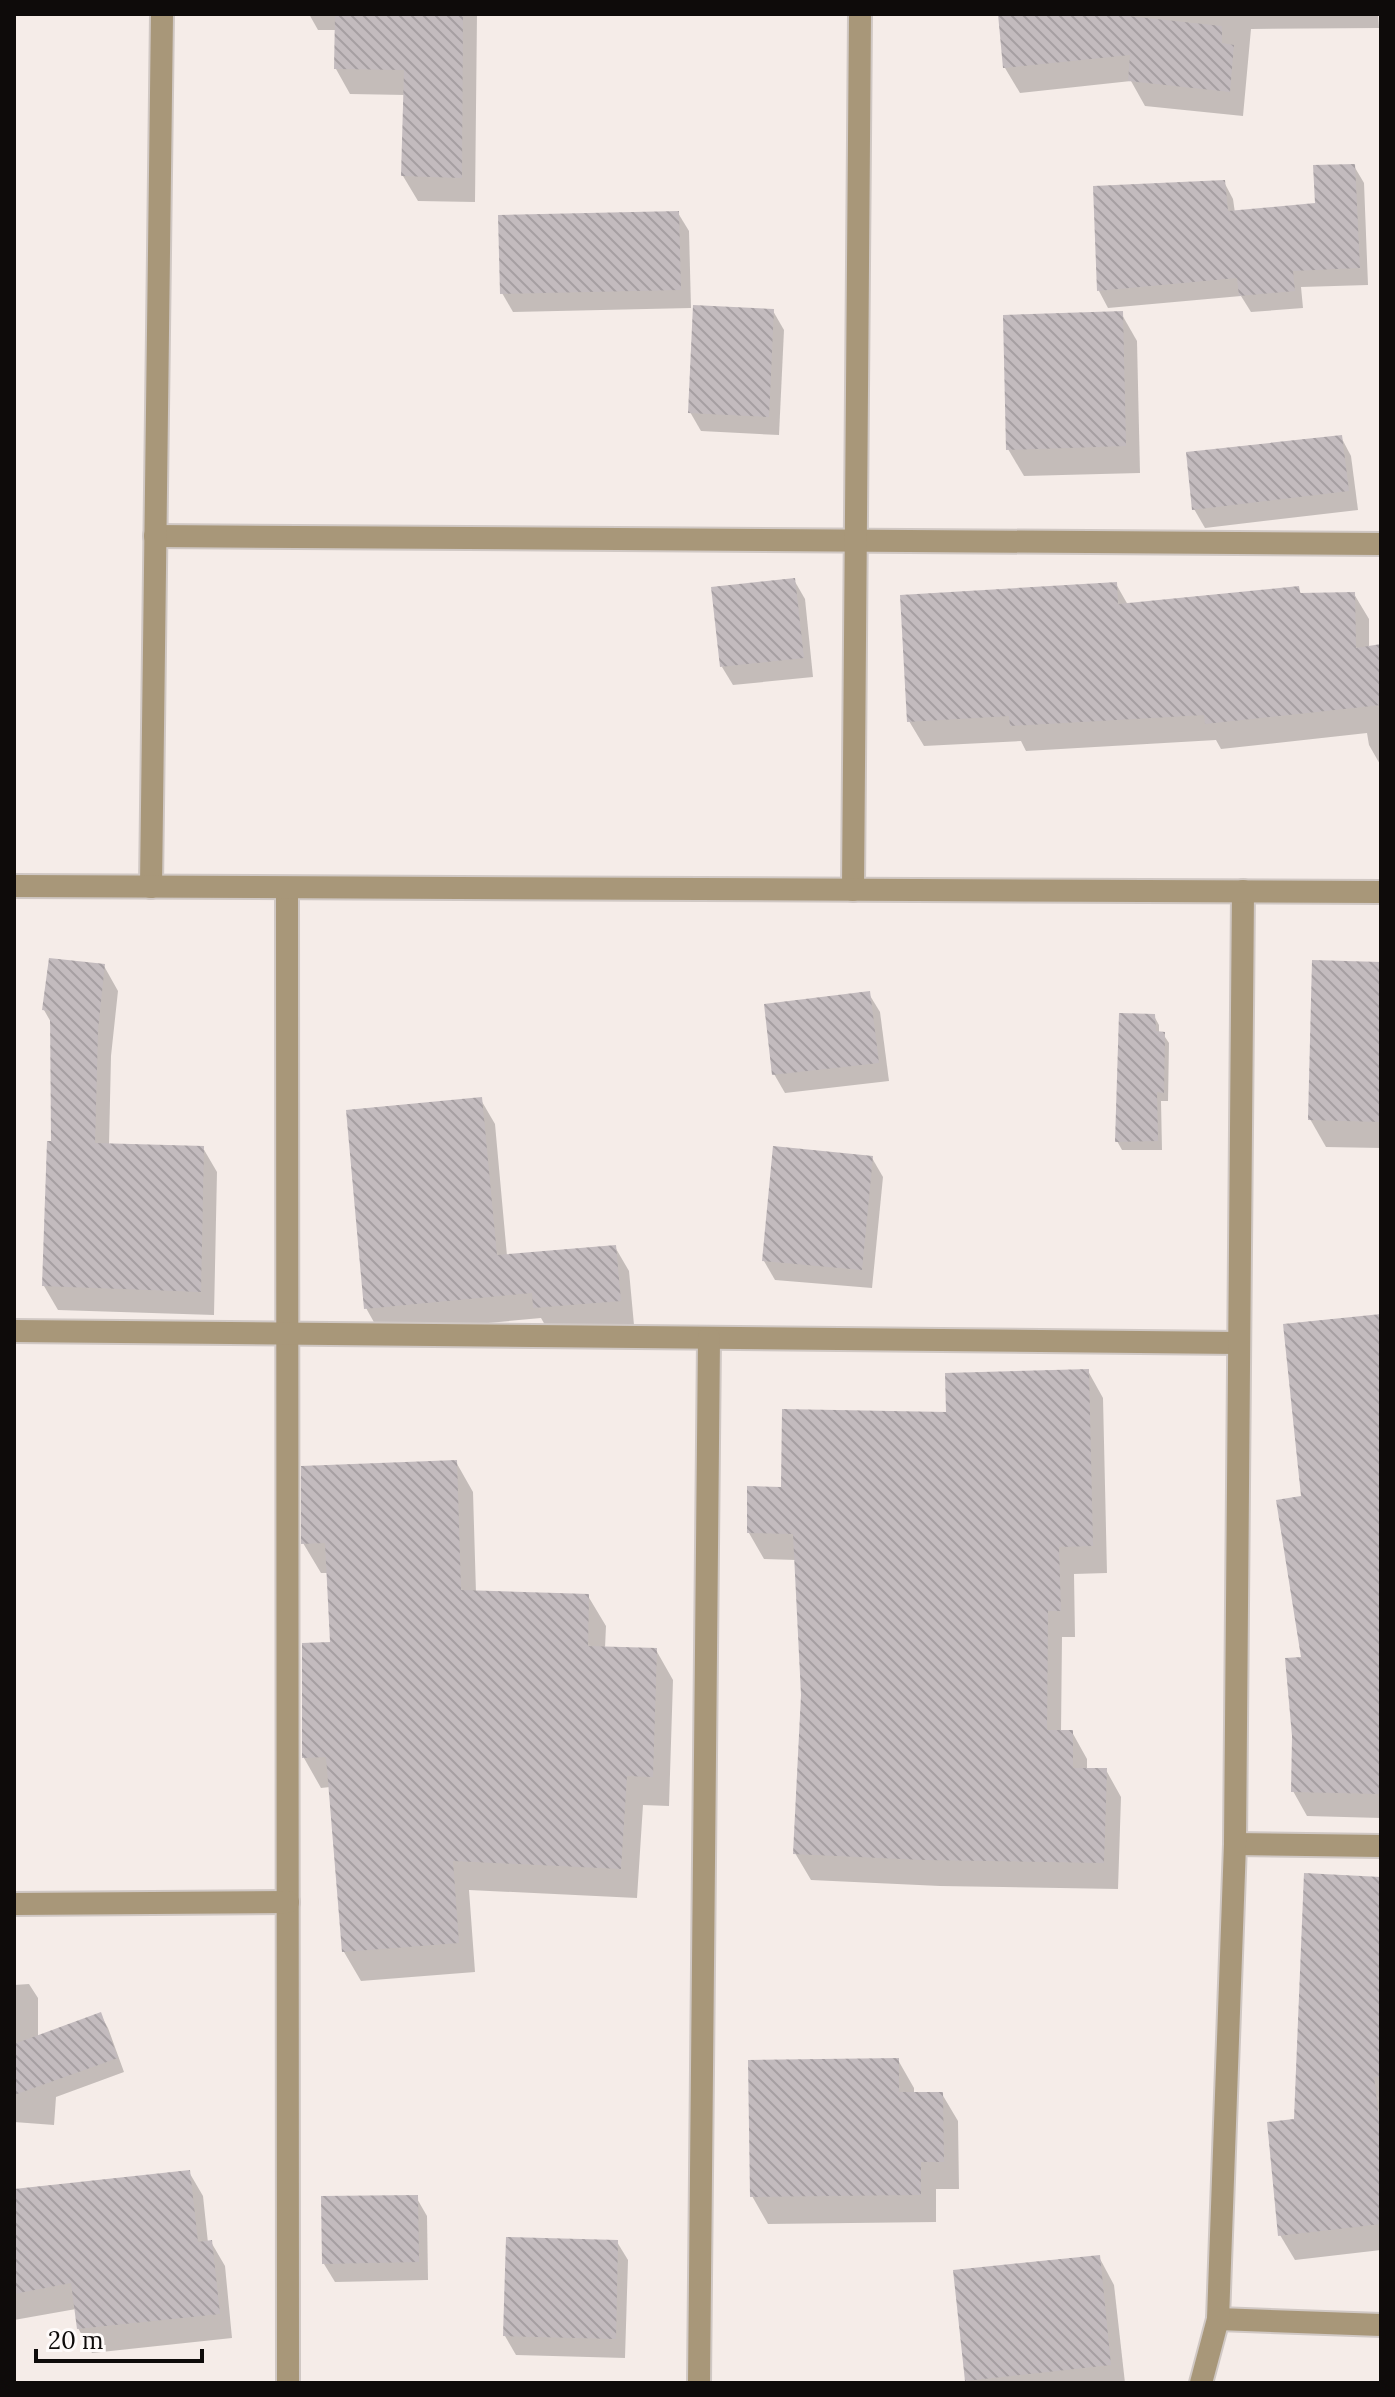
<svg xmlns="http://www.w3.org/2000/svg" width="1395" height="2397" font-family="Lora,serif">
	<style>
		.shadow { fill: #0003 }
		.building { fill: url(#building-back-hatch) }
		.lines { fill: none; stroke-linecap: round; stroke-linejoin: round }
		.minor-casing { stroke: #d0c8c4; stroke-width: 26 }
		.tertiary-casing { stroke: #d0c8c4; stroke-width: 26 }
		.minor { stroke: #a89779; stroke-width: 22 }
		.tertiary { stroke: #a89779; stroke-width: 22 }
	</style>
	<defs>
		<pattern id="building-back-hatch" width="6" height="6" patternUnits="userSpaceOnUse" patternTransform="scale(2)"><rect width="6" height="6" fill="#c3bbbe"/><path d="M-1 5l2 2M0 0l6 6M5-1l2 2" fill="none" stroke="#a69fa2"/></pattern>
	</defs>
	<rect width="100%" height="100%" fill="#f5ece8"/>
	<g class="shadow">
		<polygon points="309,14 477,14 475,202 418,201 403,176 406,95 350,94 336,69 336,30 318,30"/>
		<polygon points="1000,14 1378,14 1379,28 1251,29 1243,116 1145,106 1131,81 1020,93 1005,68"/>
		<polygon points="1354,166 1364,183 1368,285 1301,287 1303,308 1251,312 1241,296 1108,308 1099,291 1095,188 1224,182 1233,199 1235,213 1317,205"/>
		<polygon points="678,213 689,231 691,308 513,312 502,293"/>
		<polygon points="773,311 784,330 779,435 701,431 690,412"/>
		<polygon points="1121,313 1137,341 1140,473 1024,476 1008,449"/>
		<polygon points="1341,437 1351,456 1358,510 1205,528 1194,509"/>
		<polygon points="794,580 805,599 813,677 733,685 722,667"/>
		<polygon points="1116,584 1128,605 1298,588 1302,595 1354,594 1369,619 1369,648 1381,646 1381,766 1369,745 1367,733 1221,749 1216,740 1026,751 1021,741 924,746 909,721"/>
		<polygon points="1381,964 1381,1148 1326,1147 1310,1119"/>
		<polygon points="104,966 118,991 111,1056 109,1145 203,1148 217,1172 214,1315 58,1310 44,1286 53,1143 52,1024 44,1010"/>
		<polygon points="869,994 880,1012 889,1081 785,1093 774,1074"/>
		<polygon points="1154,1016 1159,1025 1159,1033 1163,1034 1169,1043 1168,1101 1161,1101 1162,1150 1122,1150 1117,1141"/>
		<polygon points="481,1100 495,1124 507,1256 615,1247 629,1271 634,1325 549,1332 541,1318 380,1333 366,1308"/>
		<polygon points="872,1158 883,1177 872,1288 775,1280 764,1261"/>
		<polygon points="1381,1316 1381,1818 1307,1816 1293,1791 1303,1658 1303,1498"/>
		<polygon points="1088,1371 1103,1398 1107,1573 1074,1574 1075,1637 1062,1637 1061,1732 1072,1732 1087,1759 1087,1770 1106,1770 1121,1797 1118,1889 940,1886 811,1880 795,1853 803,1695 796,1560 764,1559 749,1533 783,1489 948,1414"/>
		<polygon points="456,1462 473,1492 476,1593 588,1596 606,1626 605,1648 656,1650 673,1680 669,1806 643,1805 637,1898 469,1890 475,1972 361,1981 344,1952 330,1787 321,1788 304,1758 332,1644 328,1573 321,1573 303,1543"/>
		<polygon points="1381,1879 1381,2250 1295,2260 1280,2235 1296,2120"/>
		<polygon points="29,1984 38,1998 38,2037 100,2014 108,2028 124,2072 56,2097 54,2125 14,2122 14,1985"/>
		<polygon points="898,2060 914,2088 914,2094 942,2094 958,2121 959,2189 936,2189 936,2222 768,2224 752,2196"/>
		<polygon points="189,2172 203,2196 208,2243 211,2242 225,2266 232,2338 92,2353 78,2328 76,2309 14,2320 14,2191"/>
		<polygon points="416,2197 427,2216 428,2280 335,2282 324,2264"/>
		<polygon points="617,2242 628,2260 625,2358 516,2355 505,2336"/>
		<polygon points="1099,2257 1114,2285 1125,2383 968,2383 967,2380"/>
	</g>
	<g class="building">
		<polygon points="335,14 463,14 462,178 401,176 404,70 334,69"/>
		<polygon points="998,14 1109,14 1222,26 1222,43 1234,45 1230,92 1128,81 1130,55 1003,68"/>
		<polygon points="1355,164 1360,268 1293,271 1295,291 1239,296 1237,278 1097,291 1093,186 1225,180 1228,211 1315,203 1313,165"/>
		<polygon points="679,211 681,290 500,294 498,215"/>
		<polygon points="693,305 774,309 769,417 688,413"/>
		<polygon points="1123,311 1126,446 1006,450 1003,315"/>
		<polygon points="1342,435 1349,491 1192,510 1186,452"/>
		<polygon points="795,578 804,658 720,667 711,587"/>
		<polygon points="1117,582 1118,604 1299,586 1300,593 1355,592 1356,648 1381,644 1381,705 1205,724 1204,715 1010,726 1009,716 907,722 900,595"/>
		<polygon points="49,958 105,964 98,1030 95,1143 204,1146 201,1292 42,1286 47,1141 51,1141 50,1011 42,1010"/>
		<polygon points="1312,960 1381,962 1381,1122 1308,1120"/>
		<polygon points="870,991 879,1063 772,1075 764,1004"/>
		<polygon points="1119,1013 1155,1014 1156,1031 1165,1032 1164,1093 1157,1092 1158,1141 1115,1142"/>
		<polygon points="482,1097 497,1255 616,1245 621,1301 533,1308 532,1293 364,1309 346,1110"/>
		<polygon points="773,1146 873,1156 862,1270 762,1261"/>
		<polygon points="1381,1314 1381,1794 1291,1792 1292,1736 1285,1658 1301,1657 1276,1500 1301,1496 1283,1324"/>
		<polygon points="1089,1369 1093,1546 1059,1547 1061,1611 1048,1611 1047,1730 1073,1730 1073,1768 1107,1768 1104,1863 924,1860 793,1854 801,1695 793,1534 747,1533 747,1486 781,1487 782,1409 946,1412 945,1373"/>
		<polygon points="457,1460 461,1590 589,1594 588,1646 657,1648 653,1777 627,1776 621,1869 453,1861 459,1943 342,1952 326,1757 302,1758 302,1643 330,1642 325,1543 301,1544 301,1466"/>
		<polygon points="1304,1873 1381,1877 1381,2077 1374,2077 1381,2135 1381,2224 1278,2236 1267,2122 1294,2119"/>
		<polygon points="101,2012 118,2058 14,2095 14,2044"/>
		<polygon points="899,2058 899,2092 943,2092 944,2162 921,2162 921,2195 750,2197 748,2060"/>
		<polygon points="190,2170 198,2242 212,2240 220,2314 77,2329 71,2283 14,2294 14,2189"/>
		<polygon points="418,2195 419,2262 322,2264 321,2196"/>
		<polygon points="506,2237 618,2240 616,2339 503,2336"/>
		<polygon points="1100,2255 1111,2365 965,2381 953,2270"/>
	</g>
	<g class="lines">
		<defs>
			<g id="minor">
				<polyline points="155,536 1381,544"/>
				<polyline points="151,887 162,14"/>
				<polyline points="287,888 288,2383"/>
				<polyline points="853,890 860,14"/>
				<polyline points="14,1331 1238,1343"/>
				<polyline points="1235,1844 1381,1846"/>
				<polyline points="14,1904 288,1902"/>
				<polyline points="1218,2319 1381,2325"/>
				<polyline points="699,2383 709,1338"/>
				<polyline points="1201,2383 1218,2319 1235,1844 1243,891"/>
			</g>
			<polyline id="tertiary" points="14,886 1381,892"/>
		</defs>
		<use href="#minor" class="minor-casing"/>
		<use href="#tertiary" class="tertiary-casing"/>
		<use href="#minor" class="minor"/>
		<use href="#tertiary" class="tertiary"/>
	</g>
	<rect width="1395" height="2397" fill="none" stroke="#0e0b0a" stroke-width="32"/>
	<path d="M36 2349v12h166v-12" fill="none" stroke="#0e0b0a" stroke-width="4"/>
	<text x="48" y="2349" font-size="24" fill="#0e0b0a" stroke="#fefaf9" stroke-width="6" paint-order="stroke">20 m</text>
</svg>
